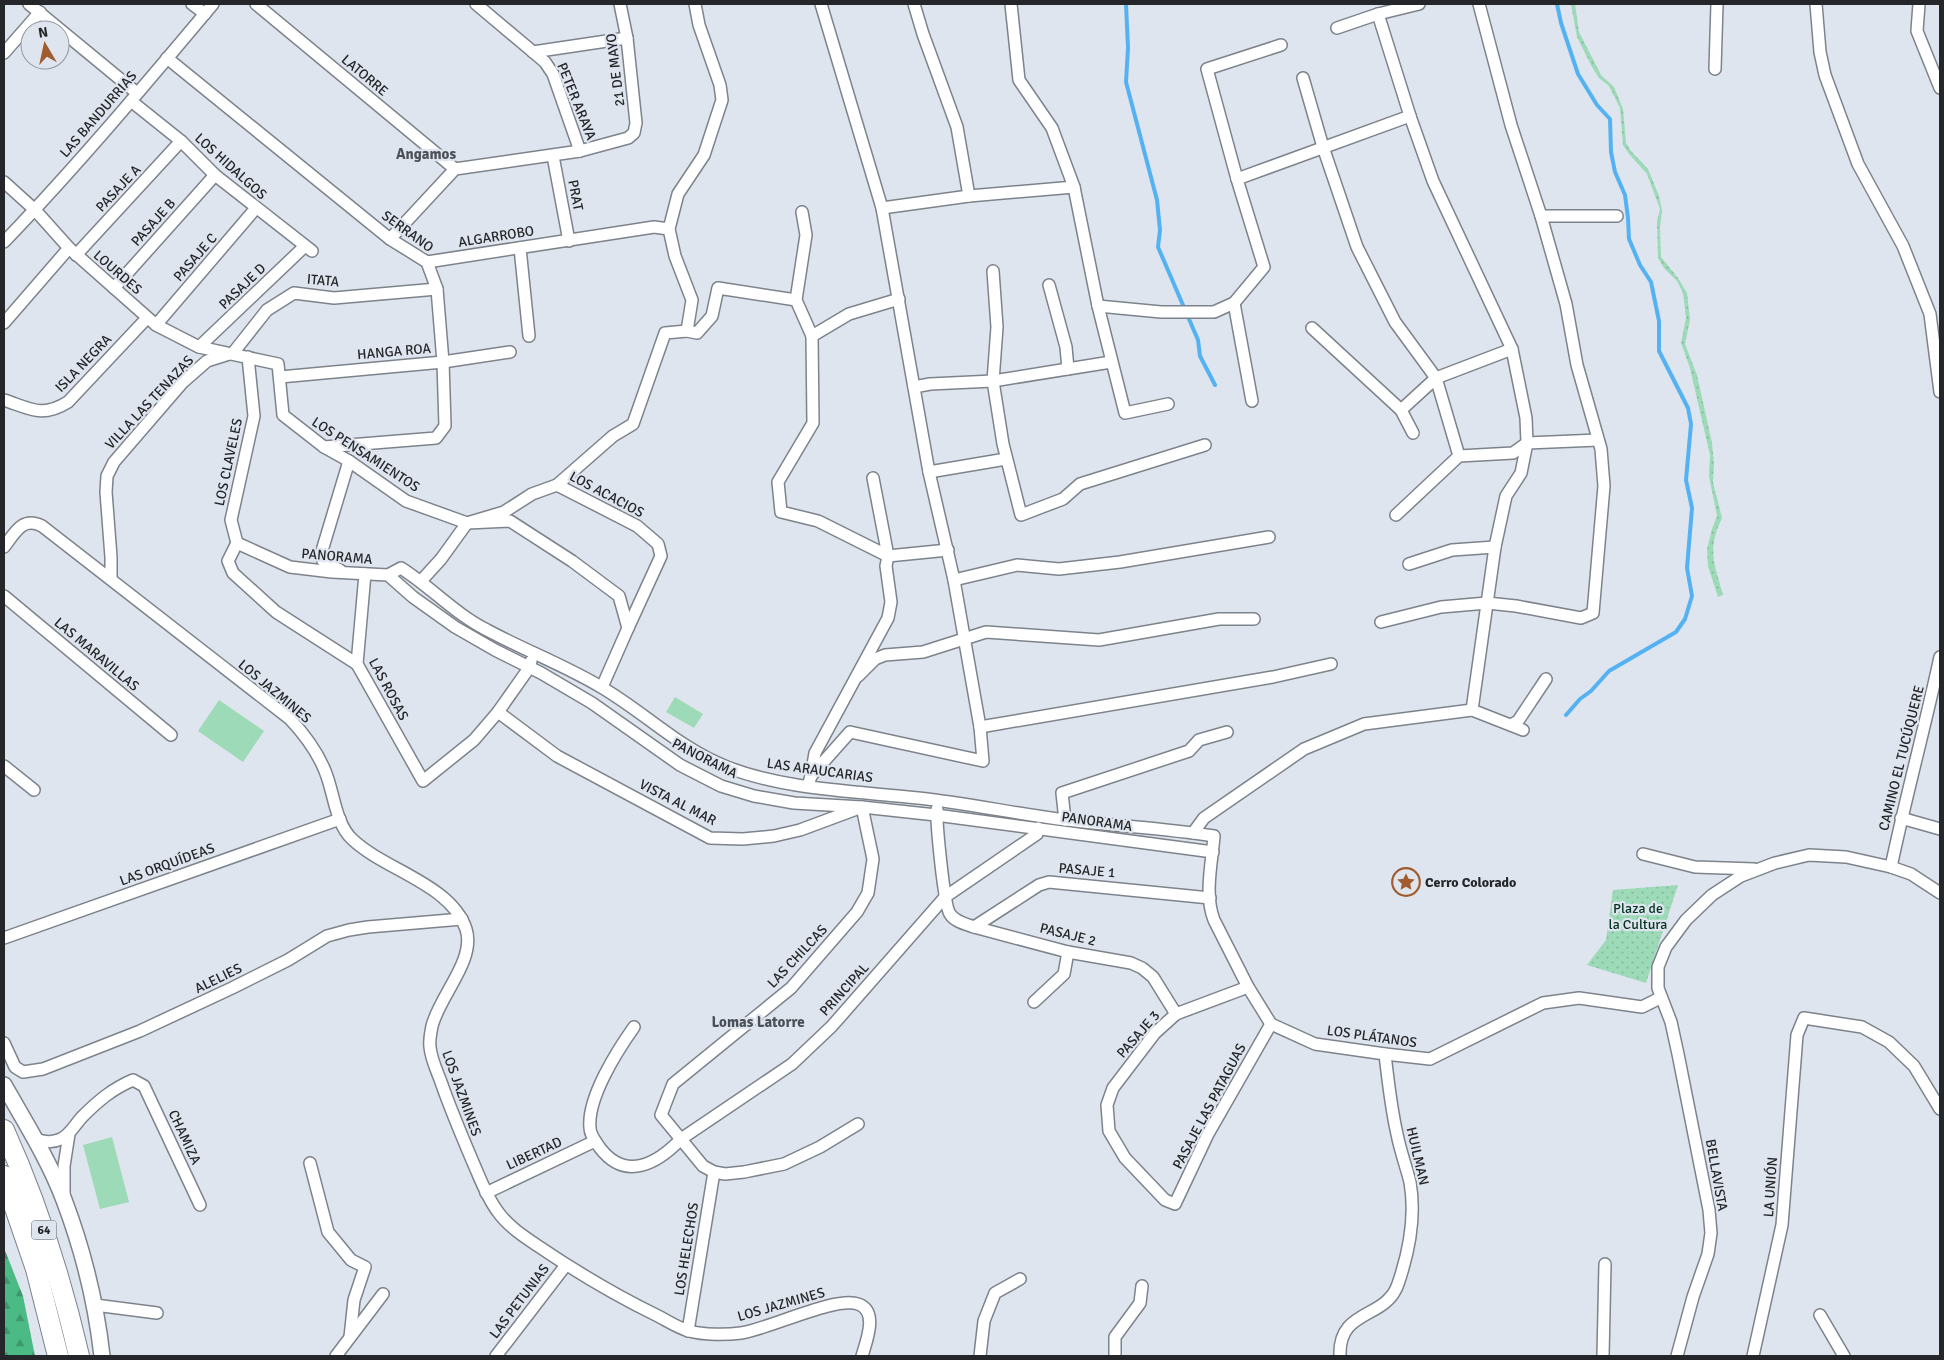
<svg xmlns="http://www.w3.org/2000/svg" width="1944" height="1360" font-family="Signika,sans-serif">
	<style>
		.grass { fill: url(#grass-dots) }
		.forest { fill: url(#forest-firs) }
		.pitch { fill: #9ddab8 }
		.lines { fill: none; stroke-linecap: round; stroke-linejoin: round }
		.stream { stroke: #55b2f2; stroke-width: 4 }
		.street-casing { stroke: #7d838b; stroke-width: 14 }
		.secondary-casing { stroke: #7d838b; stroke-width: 18 }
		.highway-casing { stroke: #7d838b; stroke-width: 22 }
		.street { stroke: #fff; stroke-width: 11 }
		.secondary { stroke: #fff; stroke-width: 15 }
		.highway { stroke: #fff; stroke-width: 20 }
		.labels { text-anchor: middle; stroke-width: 4.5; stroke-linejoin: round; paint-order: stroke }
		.shield { fill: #dfe5ee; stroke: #5c5f64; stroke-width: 1 }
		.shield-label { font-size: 12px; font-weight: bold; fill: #242629 }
		.street-label { font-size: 14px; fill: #242629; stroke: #dfe5ee }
		.poi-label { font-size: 14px; font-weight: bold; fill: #242629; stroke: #dfe5ee; text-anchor: start }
		.park-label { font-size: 14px; fill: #02341f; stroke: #dfe5ee }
		.neighbourhood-label { font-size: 15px; font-weight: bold; fill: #4c5159; stroke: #dfe5ee }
	</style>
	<defs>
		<pattern id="grass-dots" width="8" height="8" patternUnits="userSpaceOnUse" patternTransform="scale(1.25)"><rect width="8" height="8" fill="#9ddab8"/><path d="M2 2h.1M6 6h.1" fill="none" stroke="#87bb9e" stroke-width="1.8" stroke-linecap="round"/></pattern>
		<pattern id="forest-firs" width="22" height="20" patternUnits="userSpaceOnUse" patternTransform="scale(1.25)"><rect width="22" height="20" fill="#4bba85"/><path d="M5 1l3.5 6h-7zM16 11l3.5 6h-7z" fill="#3e976d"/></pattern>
	</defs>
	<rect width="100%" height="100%" fill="#dfe5ee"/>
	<g class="grass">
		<path d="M1571,4H1575L1579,32L1601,75L1614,87L1623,109L1626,143L1631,151L1648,169L1659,196L1662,210L1660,228L1661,257L1678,278L1687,293L1690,320L1685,344L1697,375L1712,443L1714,464L1713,482L1722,518C1707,549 1714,563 1723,595L1718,597L1708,566L1707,549L1712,529L1717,516L1709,476L1710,455L1690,368L1681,343L1686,318L1683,293L1677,281L1664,268L1658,258L1657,221L1660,209L1647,174L1629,154L1623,145L1620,108L1609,86L1599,78L1592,67L1577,37Z"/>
		<polygon points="1678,885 1646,983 1587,965 1606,940 1613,890"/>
	</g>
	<polygon class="forest" points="4,1248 23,1296 35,1356 4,1356"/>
	<g class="pitch">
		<polygon points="675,697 703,714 694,728 666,712"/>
		<polygon points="219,700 264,731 243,762 198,731"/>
		<polygon points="112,1137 129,1202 100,1209 83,1145"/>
	</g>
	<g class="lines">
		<g class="stream">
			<polyline points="1126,4 1128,48 1126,82 1157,200 1160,230 1158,247 1198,340 1200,356 1215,385"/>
			<polyline points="1557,4 1561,23 1578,74 1597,105 1610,119 1611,152 1615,172 1625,195 1628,218 1629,239 1640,265 1651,282 1659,321 1659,351 1688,408 1691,424 1686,480 1692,508 1687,568 1692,596 1685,619 1676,632 1609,671 1591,691 1580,699 1566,715"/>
		</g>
		<defs>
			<g id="street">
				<polyline points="29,4 137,93"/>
				<polyline points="192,4 205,14"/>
				<polyline points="256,4 455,169"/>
				<polyline points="476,4 545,62 553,74 580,151"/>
				<polyline points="695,4 699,25 720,85 722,100 704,155 678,194 669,229 675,256 692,300 687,331 697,333 712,316 718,288 796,300 812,336 813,423 778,482 781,512 818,521 888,556 948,550"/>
				<polyline points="914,4 923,34 957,127 969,196"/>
				<polyline points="1011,4 1019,80 1052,128 1074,187 1098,306 1125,413 1168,404"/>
				<polyline points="1816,4 1820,52 1825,75 1858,164 1903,246 1930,314 1940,392"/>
				<polyline points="1919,4 1917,31 1940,88"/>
				<polyline points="1378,14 1410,116 1433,181 1512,349 1526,418 1527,443 1521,473 1506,496 1495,547 1472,710"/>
				<polyline points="1337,28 1378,14 1419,4"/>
				<polyline points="533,52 627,38"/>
				<polyline points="4,53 40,12"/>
				<polyline points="167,58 390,239 427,262 437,289 443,362 445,426 436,438 324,447"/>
				<polyline points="1715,69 1717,4"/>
				<polyline points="1303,78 1323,147 1357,247 1395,322 1436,378 1459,456"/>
				<polyline points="131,101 181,141 215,175 312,251"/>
				<polyline points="553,156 569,241"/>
				<polyline points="1237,179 1410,116"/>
				<polyline points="4,182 35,210 69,248 156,325 199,347 278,364 283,415 324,447 349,461 406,501 467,523 510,521 572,561 619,596 628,628 602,687"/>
				<polyline points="882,208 969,196 1074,187"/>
				<polyline points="1541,216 1617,216"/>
				<polyline points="390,239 455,169 580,151 628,138 634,133 636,123 627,38 620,4"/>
				<path d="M4,242C77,166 145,85 213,4"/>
				<polyline points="520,248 529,336"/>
				<polyline points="76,255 181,141"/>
				<polyline points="427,262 654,227 669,229"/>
				<polyline points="993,271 997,327 993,381 1003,444 1021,515 1063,499 1080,484 1205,445"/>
				<polyline points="1049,285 1066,347 1068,369"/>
				<polyline points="114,288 215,175"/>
				<polyline points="796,300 806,235 802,212"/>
				<polyline points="1234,303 1252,401"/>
				<polyline points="1098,306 1161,312 1214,312 1234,303 1264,267 1237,179 1207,69 1281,45"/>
				<polyline points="4,323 69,248"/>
				<polyline points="156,325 256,208"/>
				<polyline points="1312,328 1401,410 1436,378 1512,349"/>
				<polyline points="812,336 849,314 899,299"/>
				<polyline points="199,347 305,246"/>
				<polyline points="233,353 267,310 294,293 334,298 437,289"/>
				<polyline points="280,377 443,362 510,352"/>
				<polyline points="914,387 930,384 993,381 1111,362"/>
				<path d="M4,400C31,409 42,418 68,402L147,318"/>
				<polyline points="1401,410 1413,433"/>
				<polyline points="929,472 1006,459"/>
				<polyline points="557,485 613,436 633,424 665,333 687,331"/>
				<polyline points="1396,515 1459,456 1513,453 1527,443 1598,440"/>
				<polyline points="237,543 290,567 332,572 388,575 413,597 455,627 495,650 541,673 592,703 680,765 721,786 754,796 794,803 862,807 936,815 1213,852"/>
				<polyline points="237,543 231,520 254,416 248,357"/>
				<polyline points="237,543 228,561 233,573 276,612 357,664"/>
				<path d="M4,547C15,533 22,516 42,526L290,719C305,735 317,751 325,771C334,792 335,823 352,839C384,870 451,884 466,929C476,960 440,995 432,1026C431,1032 429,1040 430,1047C431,1059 437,1071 441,1082C450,1108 461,1134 472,1160C480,1178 486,1196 498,1212C508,1226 523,1236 538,1246C575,1271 615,1295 656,1315C666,1320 678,1328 689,1331C704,1335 726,1335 741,1333C769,1329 835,1296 858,1304C879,1311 866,1342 862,1356"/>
				<polyline points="1409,564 1452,550 1495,547"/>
				<polyline points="340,570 323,561 321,554 349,461"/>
				<polyline points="365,574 357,664 423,781 474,740 498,712 529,668 531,661"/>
				<path d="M388,575L401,568C431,587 455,614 487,630C524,650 564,665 601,687C644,712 680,749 727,767C786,790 855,791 918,798C967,803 1016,814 1066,820C1115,826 1165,828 1214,836C1212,862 1204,895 1214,920L1248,987L1271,1024L1315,1044L1385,1054L1430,1059L1543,1003L1579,998L1642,1007L1660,998"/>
				<polyline points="111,579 111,557 106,492 107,476 114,462 183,382 207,361 229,354"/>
				<polyline points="954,580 1017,565 1059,569 1120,562 1269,537"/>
				<polyline points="421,581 441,559 467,523 504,512 532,494 557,485 637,526 658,544 661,556 628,628"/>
				<polyline points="4,596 171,735"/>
				<polyline points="1381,622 1441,607 1487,603 1516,606 1581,618 1593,613 1604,486 1601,449 1577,365 1566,304 1541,216 1511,125 1479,4"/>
				<polyline points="858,676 875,659 885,655 923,652 986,632 1099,640 1219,619 1254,619"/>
				<polyline points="498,712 557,756 710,838 743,839 774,836 800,830 862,807 873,859 868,893 857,912 791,988 673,1084 661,1115 703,1166 714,1172 725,1174 744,1172 784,1164 820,1147 858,1124"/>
				<polyline points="1511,725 1518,721 1546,679"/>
				<polyline points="980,727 1273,677 1331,664"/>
				<polyline points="4,766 34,790"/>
				<polyline points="811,776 815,753 888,618 891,602 886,566 888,556 873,478"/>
				<polyline points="808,786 811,776 850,732 983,761 980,727 954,580 929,472 882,208 821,4"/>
				<path d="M937,809C936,822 944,906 950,914C955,922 966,924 974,927L1068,952L1131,963L1142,968L1153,977L1176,1014"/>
				<polyline points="1901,818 1940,829"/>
				<polyline points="1065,820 1062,793 1189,751 1199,740 1227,732"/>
				<polyline points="1193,833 1204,818 1304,749 1364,724 1472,710 1523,730"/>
				<polyline points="1643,854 1695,867 1754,869"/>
				<path d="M1891,867C1906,796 1925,727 1940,657"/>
				<polyline points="974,927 1039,885 1049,882 1210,898"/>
				<polyline points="4,938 340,819"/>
				<polyline points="1248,987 1176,1014 1155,1033 1113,1088 1107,1105 1109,1131 1125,1158 1165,1200 1175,1204 1208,1134 1271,1024"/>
				<polyline points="1034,1002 1064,974 1068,952"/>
				<path d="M634,1027C617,1051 587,1098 590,1128C590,1135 596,1142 600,1148C626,1182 658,1163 681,1139L792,1064L832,1026L945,897L1037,834L1038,828"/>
				<polyline points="4,1043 15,1067 23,1072 43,1069 140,1031 232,988 288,960 327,936 349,930 368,927 462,919"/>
				<path d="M35,1139C45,1142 52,1143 61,1139C71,1134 75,1124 83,1116C98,1101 112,1089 133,1080L144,1086L200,1205"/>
				<polyline points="310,1163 328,1232 351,1260 365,1267 354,1300 350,1337"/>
				<polyline points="486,1193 595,1141"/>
				<polyline points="64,1195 64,1166 69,1134"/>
				<polyline points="95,1305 157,1313"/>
				<polyline points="1820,1315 1844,1356"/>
				<polyline points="688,1331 714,1172"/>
				<polyline points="336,1356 383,1294"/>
				<polyline points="496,1356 566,1265"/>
				<polyline points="980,1356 984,1321 995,1293 1020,1279"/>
				<polyline points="1115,1356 1115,1337 1140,1303 1142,1286"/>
				<path d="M1340,1356C1338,1308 1386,1320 1398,1284C1409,1252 1416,1216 1410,1182C1406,1166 1400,1150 1397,1134C1391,1108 1388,1081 1385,1054"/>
				<polyline points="1603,1356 1605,1264"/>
				<polyline points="1677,1356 1693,1297 1708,1254 1711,1233 1709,1210 1678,1054 1671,1022 1658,988 1658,967 1666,947 1686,920 1712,895 1741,876 1775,863 1809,855 1846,857 1891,867 1911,874 1940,893"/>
				<polyline points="1753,1356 1782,1225 1797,1035 1804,1018 1862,1027 1889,1042 1914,1066 1940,1109"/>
			</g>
			<path id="secondary" d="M4,1085C25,1122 49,1160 64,1200C83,1250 96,1303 102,1356"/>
			<g id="highway">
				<path d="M4,1130C37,1203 61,1278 79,1356"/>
				<polyline points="4,1176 36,1269 58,1356"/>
			</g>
		</defs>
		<use href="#street" class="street-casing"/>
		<use href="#secondary" class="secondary-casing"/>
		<use href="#highway" class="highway-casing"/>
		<use href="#street" class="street"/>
		<use href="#secondary" class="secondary"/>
		<use href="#highway" class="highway"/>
	</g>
	<defs>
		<symbol id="sight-ring" viewBox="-11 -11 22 22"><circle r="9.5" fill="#dfe5ee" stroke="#a05b2f" stroke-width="1.5"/><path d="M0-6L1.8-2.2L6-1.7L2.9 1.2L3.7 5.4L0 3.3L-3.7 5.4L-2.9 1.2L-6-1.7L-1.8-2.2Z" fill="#a05b2f"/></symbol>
	</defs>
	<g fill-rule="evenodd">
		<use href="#sight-ring" x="1390" y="866" width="32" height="32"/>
	</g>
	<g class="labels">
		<rect class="shield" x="31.5" y="1220.5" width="25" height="19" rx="4"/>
		<g class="shield-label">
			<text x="44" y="1234">64</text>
		</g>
		<g class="street-label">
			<text transform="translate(615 70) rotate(-97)" y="5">21 DE MAYO</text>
			<text transform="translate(365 75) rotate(40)" y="5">LATORRE</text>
			<text transform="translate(577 101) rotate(68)" y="5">PETER ARAYA</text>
			<text transform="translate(98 114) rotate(-49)" y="5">LAS BANDURRIAS</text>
			<text transform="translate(231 166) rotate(42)" y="5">LOS HIDALGOS</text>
			<text transform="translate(118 188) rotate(-47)" y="5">PASAJE A</text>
			<text transform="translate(576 195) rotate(79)" y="5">PRAT</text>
			<text transform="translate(153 222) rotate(-48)" y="5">PASAJE B</text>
			<text transform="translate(408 231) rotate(36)" y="5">SERRANO</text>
			<text transform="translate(496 236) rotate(-9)" y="5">ALGARROBO</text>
			<text transform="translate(195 257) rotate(-49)" y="5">PASAJE C</text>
			<text transform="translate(118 272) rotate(41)" y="5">LOURDES</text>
			<text transform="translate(323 280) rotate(5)" y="5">ITATA</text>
			<text transform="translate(242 286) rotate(-44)" y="5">PASAJE D</text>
			<text transform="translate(394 351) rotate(-5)" y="5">HANGA ROA</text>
			<text transform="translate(83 363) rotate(-46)" y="5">ISLA NEGRA</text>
			<text transform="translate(149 402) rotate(-47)" y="5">VILLA LAS TENAZAS</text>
			<text transform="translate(366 454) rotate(33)" y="5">LOS PENSAMIENTOS</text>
			<text transform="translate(228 462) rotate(-78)" y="5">LOS CLAVELES</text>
			<text transform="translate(607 494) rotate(28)" y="5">LOS ACACIOS</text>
			<text transform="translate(337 556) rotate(5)" y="5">PANORAMA</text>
			<text transform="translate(97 654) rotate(40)" y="5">LAS MARAVILLAS</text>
			<text transform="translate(389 689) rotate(62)" y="5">LAS ROSAS</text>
			<text transform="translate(275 691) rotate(40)" y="5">LOS JAZMINES</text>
			<text transform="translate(705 758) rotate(27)" y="5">PANORAMA</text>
			<text transform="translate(1901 758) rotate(-76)" y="5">CAMINO EL TUCÚQUERE</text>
			<text transform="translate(820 770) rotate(8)" y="5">LAS ARAUCARIAS</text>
			<text transform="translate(678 802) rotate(27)" y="5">VISTA AL MAR</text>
			<text transform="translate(1097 821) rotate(8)" y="5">PANORAMA</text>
			<text transform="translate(167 864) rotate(-20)" y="5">LAS ORQUÍDEAS</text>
			<text transform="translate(1087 870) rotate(5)" y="5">PASAJE 1</text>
			<text transform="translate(1068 934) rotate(14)" y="5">PASAJE 2</text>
			<text transform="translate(797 956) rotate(-47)" y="5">LAS CHILCAS</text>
			<text transform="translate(218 978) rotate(-26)" y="5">ALELIES</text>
			<text transform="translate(844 989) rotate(-48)" y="5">PRINCIPAL</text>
			<text transform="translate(1138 1034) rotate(-49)" y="5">PASAJE 3</text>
			<text transform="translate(1372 1036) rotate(8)" y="5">LOS PLÁTANOS</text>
			<text transform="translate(462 1093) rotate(70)" y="5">LOS JAZMINES</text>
			<text transform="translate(1209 1106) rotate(-62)" y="5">PASAJE LAS PATAGUAS</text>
			<text transform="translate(185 1137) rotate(65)" y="5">CHAMIZA</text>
			<text transform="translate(534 1153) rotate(-25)" y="5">LIBERTAD</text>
			<text transform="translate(1418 1156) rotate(77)" y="5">HUILMAN</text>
			<text transform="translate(1717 1175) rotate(80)" y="5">BELLAVISTA</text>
			<text transform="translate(1770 1187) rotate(-86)" y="5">LA UNIÓN</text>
			<text transform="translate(686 1249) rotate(-81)" y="5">LOS HELECHOS</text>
			<text transform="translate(519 1301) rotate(-53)" y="5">LAS PETUNIAS</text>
			<text transform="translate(781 1304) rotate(-16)" y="5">LOS JAZMINES</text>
		</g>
		<g class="poi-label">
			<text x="1425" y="887">Cerro Colorado</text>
		</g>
		<g class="park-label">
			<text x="1638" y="913">Plaza de<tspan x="1638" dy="16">la Cultura</tspan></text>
		</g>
		<g class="neighbourhood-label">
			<text x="426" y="159">Angamos</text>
			<text x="758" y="1027">Lomas Latorre</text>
		</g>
	</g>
	<rect width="1944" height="1360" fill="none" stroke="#242629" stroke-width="10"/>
	<g transform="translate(45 45) rotate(351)"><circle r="24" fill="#dfe5ee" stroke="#94999f"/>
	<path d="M0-4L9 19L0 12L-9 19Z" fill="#a05b2f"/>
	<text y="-8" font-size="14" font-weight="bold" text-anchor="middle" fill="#242629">N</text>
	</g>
</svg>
